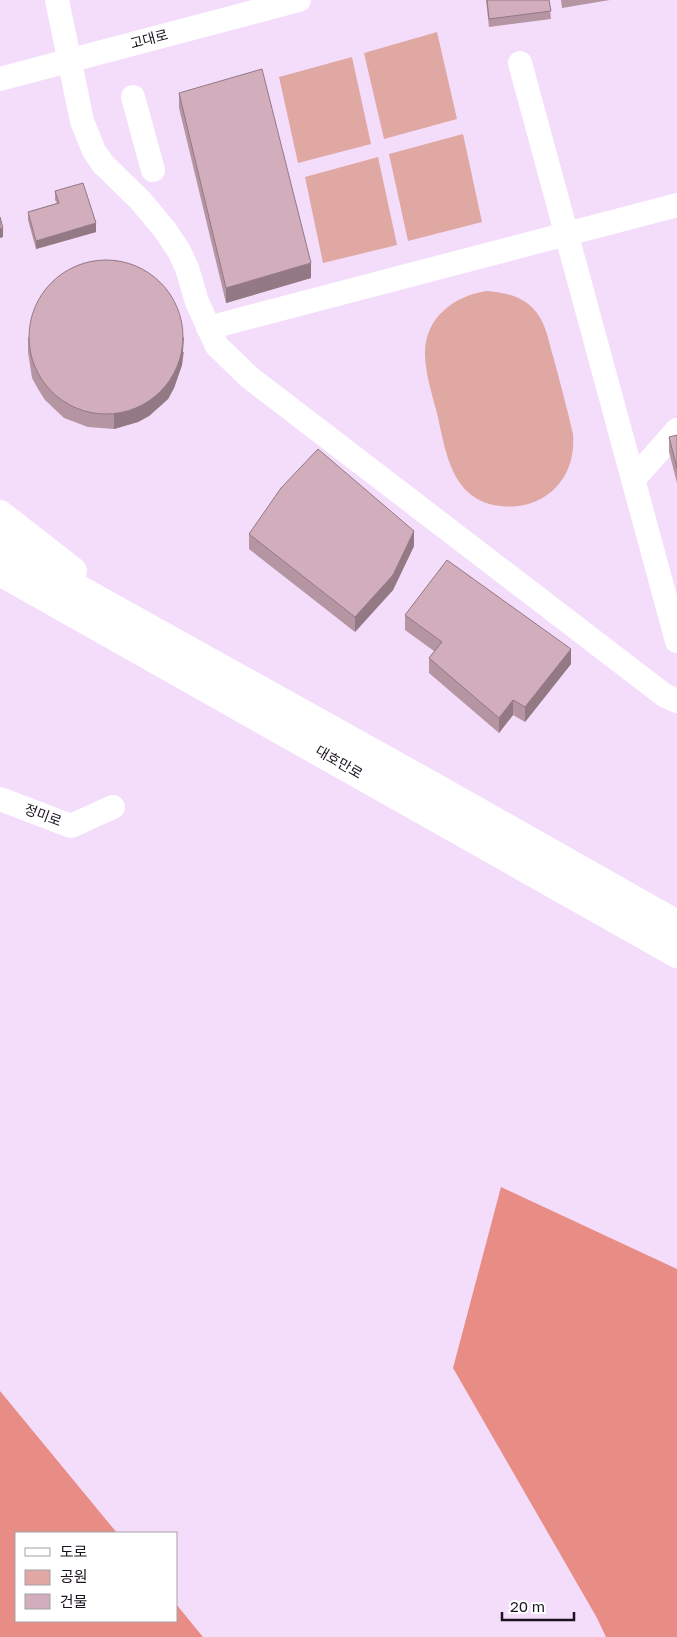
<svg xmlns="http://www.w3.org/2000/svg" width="677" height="1637" font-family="'Golos Text','Noto Sans KR',sans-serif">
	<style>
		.green { fill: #e0a8a2 }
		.forest { fill: #e88d85 }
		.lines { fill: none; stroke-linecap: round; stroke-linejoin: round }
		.minor { stroke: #fff; stroke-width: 24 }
		.major { stroke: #fff; stroke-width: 28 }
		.wall { fill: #b595a2 }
		.shaded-wall { fill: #937984 }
		.building { fill: #d2adbc; stroke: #937984 }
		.labels { text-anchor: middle; stroke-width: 4; stroke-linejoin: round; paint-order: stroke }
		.street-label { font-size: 14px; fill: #1b141e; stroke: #fff }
	</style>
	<rect width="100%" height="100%" fill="#f3ddfb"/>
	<g class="green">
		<polygon points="437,32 457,119 384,139 364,53"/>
		<polygon points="352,57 371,144 298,163 279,77"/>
		<polygon points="463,134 482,222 408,241 389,154"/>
		<polygon points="378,157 397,245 323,263 305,177"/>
		<path d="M486,291C505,292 525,297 537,313C546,325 549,342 553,356C560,382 567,408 573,434C575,460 566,483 544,497C531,505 516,508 500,506C451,500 446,452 437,413C432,394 425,373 425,353C425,318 454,296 486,291Z"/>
	</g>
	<g class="forest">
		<polygon points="501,1187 677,1269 677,1637 606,1637 597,1618 453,1368"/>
		<polygon points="0,1391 117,1533 16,1533 16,1621 176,1621 176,1604 203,1637 0,1637"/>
	</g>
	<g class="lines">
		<g class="minor">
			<polyline points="57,0 82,121 94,151 103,164 140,200 165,230 179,251 187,268 197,302 217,346 249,377 664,695 677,701"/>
			<polyline points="520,63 677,641"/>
			<polyline points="0,79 299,0"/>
			<polyline points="133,97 153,170"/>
			<polyline points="208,328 677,205"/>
			<polyline points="633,480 677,430"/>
			<polyline points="0,799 71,826 113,807"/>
		</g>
		<g class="major">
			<polyline points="0,514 73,571"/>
			<polyline points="0,545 433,786 677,924"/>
			<polyline points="0,572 677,954"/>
		</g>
	</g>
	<g class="wall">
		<polygon points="486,0 549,0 551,19 489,27"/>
		<polygon points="561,0 610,0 562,8"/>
		<polygon points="179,93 311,278 226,303 179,108"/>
		<polygon points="55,191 96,232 36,249 28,220 28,212 57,203 55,200"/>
		<polygon points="28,337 184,352 182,365 174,388 168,399 149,416 138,422 114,429 88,427 64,418 45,400 38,389 32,378 28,352"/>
		<polygon points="677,435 677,483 669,452 669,437"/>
		<polygon points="249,534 414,546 393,590 355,632 249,549"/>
		<polygon points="405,615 571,664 525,722 513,715 499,733 429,673 429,658 434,651 405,630"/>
	</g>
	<g class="shaded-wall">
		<polygon points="96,223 96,232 36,249 36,241"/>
		<polygon points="3,228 3,237 0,238 0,229"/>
		<polygon points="311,263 311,278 226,303 226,288"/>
		<polygon points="184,337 182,365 174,388 168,399 149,416 138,422 114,429 114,414"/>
		<polygon points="414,531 414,546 393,590 355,632 355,617"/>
		<polygon points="571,649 571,664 525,722 525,707"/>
		<polygon points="513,700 513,715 499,733 499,718"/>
	</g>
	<g class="building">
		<polygon points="487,0 549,0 551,11 489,19"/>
		<polygon points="262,69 311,263 226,288 179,93"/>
		<polygon points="83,183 96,223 36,241 28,212 59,203 55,191"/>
		<polygon points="0,217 3,228 0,229"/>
		<circle cx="106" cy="337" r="77"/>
		<polygon points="677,435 677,468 669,437"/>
		<polygon points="318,449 414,531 393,575 355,617 249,534 281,488"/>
		<polygon points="447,560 571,649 525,707 513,700 499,718 429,658 442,642 405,615"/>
	</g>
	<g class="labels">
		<g class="street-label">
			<text transform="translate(149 39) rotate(-15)" y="5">고대로</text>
			<text transform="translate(339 762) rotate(30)" y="5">대호만로</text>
			<text transform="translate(43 815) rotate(20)" y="5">정미로</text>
		</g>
	</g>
	<rect x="15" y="1532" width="162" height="90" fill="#ffffff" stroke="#a4a1a5"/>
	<rect x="25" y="1548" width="25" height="8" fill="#ffffff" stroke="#a4a1a5"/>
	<text x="60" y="1557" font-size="15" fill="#1b141e">도로</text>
	<rect x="25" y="1570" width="25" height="15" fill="#e0a8a2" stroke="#a4a1a5"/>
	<text x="60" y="1582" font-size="15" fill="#1b141e">공원</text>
	<rect x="25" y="1594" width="25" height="15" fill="#d2adbc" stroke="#a4a1a5"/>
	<text x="60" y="1607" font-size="15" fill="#1b141e">건물</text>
	<path d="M502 1612v8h72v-8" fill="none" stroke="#1b141e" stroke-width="2.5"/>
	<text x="510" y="1612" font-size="15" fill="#1b141e" stroke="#ffffff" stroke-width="4" paint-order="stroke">20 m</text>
</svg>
